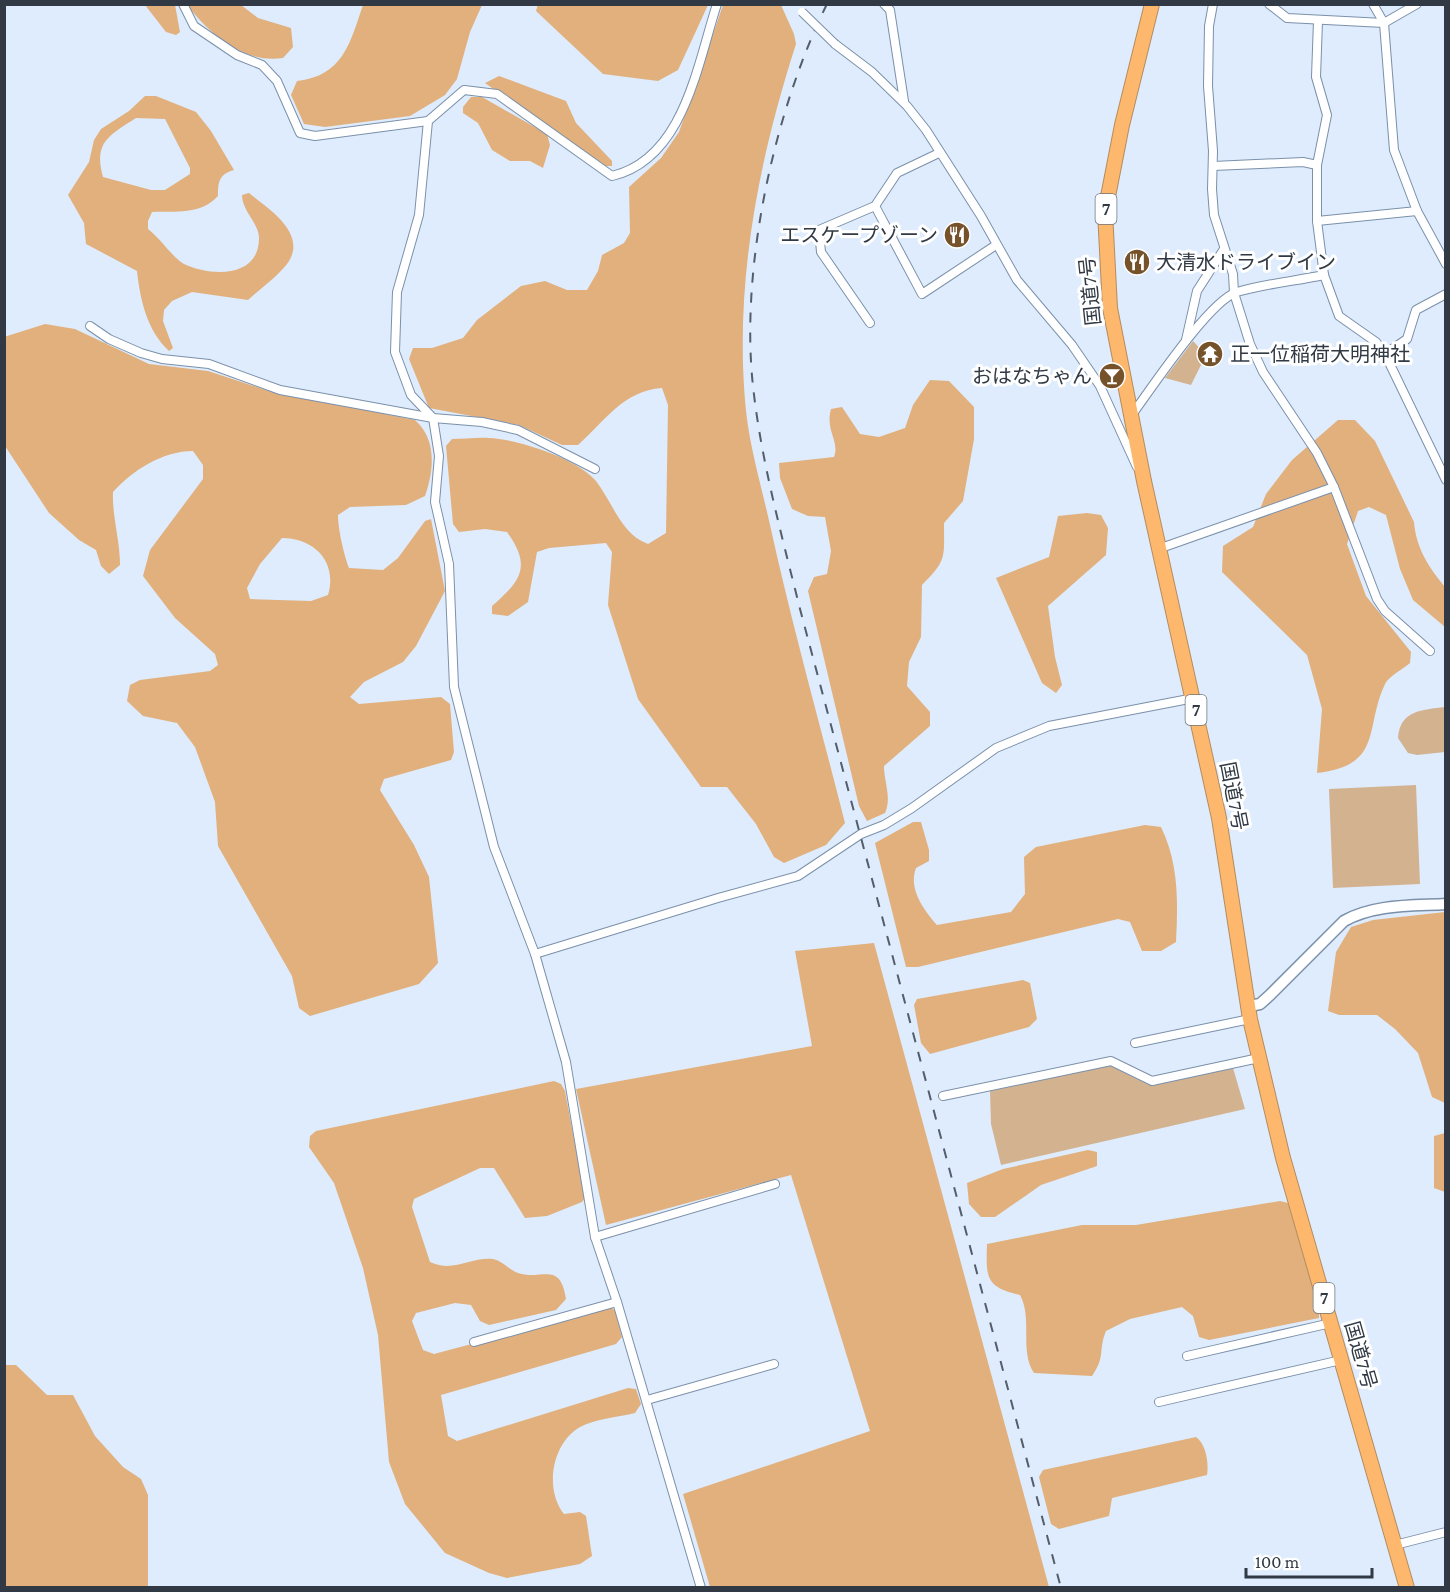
<svg xmlns="http://www.w3.org/2000/svg" width="1450" height="1592" font-family="'Crimson Pro','Noto Sans JP',serif">
	<style>
		.green { fill: #d3b290 }
		.forest { fill: #e1b07d; fill-rule: evenodd }
		.lines { fill: none; stroke-linecap: round; stroke-linejoin: round }
		.street-casing { stroke: #7b90aa; stroke-width: 10 }
		.secondary-casing { stroke: #7b90aa; stroke-width: 13 }
		.highway-casing { stroke: #b58c5f; stroke-width: 16 }
		.street { stroke: #fff; stroke-width: 8 }
		.secondary { stroke: #fff; stroke-width: 10 }
		.highway { stroke: #fdb86e; stroke-width: 14 }
		.rail { stroke: #545e6a; stroke-width: 2; stroke-dasharray: 10 10; stroke-linecap: butt }
		.street-bridge-casing { stroke: #7b90aa; stroke-width: 10; stroke-linecap: butt }
		.street-bridge { stroke: #fff; stroke-width: 8 }
		.labels { text-anchor: middle; stroke-width: 6; stroke-linejoin: round; paint-order: stroke }
		.shield { fill: #fff; stroke: #6e747c; stroke-width: 1.5 }
		.shield-label { font-size: 18px; font-weight: bold; fill: #303944 }
		.poi-label { font-size: 20px; fill: #303944; stroke: #fff; text-anchor: end }
		.street-label { font-size: 20px; fill: #303944; stroke: #fff }
	</style>
	<rect width="100%" height="100%" fill="#deecfd"/>
	<g class="green">
		<polygon points="1193,341 1206,355 1191,385 1165,378"/>
		<path d="M1445,707V752L1417,755L1408,753L1398,738C1400,710 1422,710 1445,707Z"/>
		<polygon points="1416,785 1420,884 1333,888 1329,789"/>
		<polygon points="1109,1065 1149,1085 1233,1068 1245,1109 1001,1165 991,1124 990,1091"/>
	</g>
	<g class="forest">
		<polygon points="538,4 708,4 708,5 678,70 658,81 603,74 536,11"/>
		<polygon points="145,5 175,5 180,32 176,35 166,32"/>
		<path d="M187,5H241L258,18L291,28L293,47L283,58C243,64 210,34 187,5Z"/>
		<path d="M363,5H482L470,32L457,79L445,95L410,116L325,127L304,124L291,95L297,81C343,76 350,43 363,5Z"/>
		<path d="M723,5H781L794,34L796,44C759,159 735,279 745,400C748,442 761,484 770,525C792,625 820,724 845,823L826,845L784,863L774,857L756,824L727,787H701L638,699L608,605L612,552L606,543L549,548L537,552L528,602L508,616L492,614V606C521,581 532,566 507,532L485,529L459,532L453,524L446,446L452,439C464,439 477,437 489,438C518,439 578,459 596,481C613,503 621,534 648,544L666,533L668,405L662,388C623,391 606,420 578,445H562L519,425L429,408L409,359L413,348H432L463,338L477,320L521,286L545,281L567,290H587L598,271L602,255L624,243L630,233L629,187L661,158L679,132Z"/>
		<polygon points="499,76 566,101 576,123 612,161 612,166 602,166 485,83"/>
		<path d="M145,96H156L196,112L211,131L234,170C219,174 218,182 218,196C201,215 175,211 152,212L148,221V229C159,237 174,259 184,264C212,277 260,278 259,237C258,222 242,211 242,195L249,193C269,209 309,234 287,264C277,277 261,288 248,300L192,292L172,301L164,310L163,321L173,348L169,351C147,331 140,299 137,271L86,244L84,223L68,195L89,162L94,140L101,129L129,111ZM136,118L165,119L190,168V174L165,190H151L103,177C93,142 110,135 136,118Z"/>
		<polygon points="471,97 482,97 547,134 550,145 543,168 530,161 510,161 492,150 478,123 463,113 463,107"/>
		<path d="M45,324L75,329L149,364L208,371L269,391L415,420C437,439 434,471 425,496L406,505L350,507L338,515C338,529 344,555 349,568L383,570L398,558L425,521L431,519L445,591L416,646L403,662L364,682L350,697L359,704L441,697L450,704L454,752L451,760L384,779L380,790L414,845L429,877L438,963L419,984L310,1016L299,1008L292,976L218,846L215,802L195,747L177,723L143,716L127,701L130,685L140,680L210,671L218,665L215,654L175,618L143,576L150,550L203,479V465L193,451C163,451 133,470 113,492C112,517 120,539 120,565L109,574L101,566L96,550L79,540L49,513L5,446L4,337ZM282,538C314,538 338,562 328,595L311,601L250,599L247,588L260,564Z"/>
		<path d="M930,380L949,381L974,407V439L963,501L944,523C944,558 947,560 922,585L921,637L909,662L907,686L930,712V726L884,766C884,782 892,798 885,813L867,821L859,806L808,591L814,577L827,574L831,551L825,517L808,516L792,509L780,478L779,463L834,457C840,441 825,431 831,409L842,407L860,434L879,437L905,428L913,405Z"/>
		<path d="M1338,420H1355L1375,441L1414,522C1416,548 1429,568 1446,588L1445,627L1413,600L1400,569L1386,515L1369,507L1358,511L1347,544L1366,596L1411,652L1410,663C1403,669 1389,676 1385,684C1364,728 1384,765 1317,773L1322,709L1307,655L1222,572L1223,546L1253,527L1266,494L1292,460Z"/>
		<polygon points="1087,513 1101,515 1108,528 1106,555 1048,606 1055,657 1062,685 1056,693 1042,683 996,578 1049,557 1058,516"/>
		<path d="M913,822H921L929,850V861L916,868C908,889 924,910 937,925L1011,912L1025,894L1024,857L1036,847L1145,825L1161,827C1179,864 1178,902 1176,942L1161,951H1142L1130,922L1118,919L918,967H906L875,843Z"/>
		<polygon points="1445,912 1446,1103 1445,1103 1432,1097 1418,1053 1395,1029 1377,1015 1339,1015 1328,1011 1336,952 1351,927 1373,920"/>
		<polygon points="874,943 1049,1587 710,1587 683,1494 870,1431 791,1175 606,1225 576,1089 812,1046 795,951"/>
		<polygon points="1023,980 1030,983 1037,1019 1029,1027 930,1054 921,1043 914,1005 917,999"/>
		<path d="M554,1081L561,1084L565,1091L585,1198L582,1202L547,1216L525,1218L494,1168H480L414,1199L412,1207L430,1262C454,1273 470,1257 493,1259C503,1261 509,1270 518,1273C542,1281 560,1260 566,1299L556,1310L489,1325L480,1321L471,1305L455,1303L416,1313L412,1321L423,1350L434,1354L611,1307L615,1311L622,1337L616,1344L441,1395L448,1436L457,1441L628,1388L636,1389L641,1404L635,1413C619,1417 595,1419 580,1427C552,1443 544,1489 564,1514L580,1512L586,1516L592,1556L580,1564L507,1578L489,1573L445,1553L405,1504L389,1462L378,1335L363,1268L334,1183L309,1147L310,1136L316,1131Z"/>
		<polygon points="1445,1133 1446,1133 1445,1192 1434,1188 1434,1136"/>
		<polygon points="1088,1150 1097,1152 1097,1166 1041,1185 995,1217 981,1217 969,1204 967,1183 1003,1169"/>
		<path d="M1280,1201L1288,1203L1319,1308V1318L1209,1340L1199,1337L1193,1316L1182,1307L1130,1319L1106,1331C1098,1350 1106,1356 1092,1376L1034,1373C1019,1350 1033,1319 1020,1295C985,1287 986,1277 987,1244L1082,1225H1136Z"/>
		<polygon points="5,1365 16,1365 47,1395 73,1395 95,1436 123,1467 141,1479 148,1495 148,1587 5,1587"/>
		<path d="M1196,1437C1206,1444 1209,1463 1207,1475L1112,1498L1109,1516L1059,1529L1051,1524L1039,1477L1043,1470Z"/>
	</g>
	<g class="lines">
		<defs>
			<g id="street">
				<path d="M183,4L194,26L237,55L262,65L277,81L300,133L315,136L428,121L464,90L497,94L612,176C684,159 697,65 717,4"/>
				<polyline points="884,4 890,10 904,101"/>
				<polyline points="1213,4 1209,26 1208,86 1213,151 1212,189 1214,215 1233,274 1234,293 1250,344 1263,372 1317,453 1334,487 1377,599 1385,611 1430,651"/>
				<polyline points="1269,4 1287,18 1384,23 1417,4"/>
				<polyline points="1373,4 1384,23 1394,150 1417,211 1446,264"/>
				<polyline points="1318,21 1316,77 1327,115 1317,165 1317,221 1324,275 1339,316 1376,342 1385,354 1407,339 1416,310 1446,294"/>
				<polyline points="835,44 872,72 907,106 926,130 981,216 1017,280 1072,345 1100,386 1137,467"/>
				<polyline points="428,121 419,215 397,292 395,352 411,395 433,418 439,456 435,502 449,564 454,687 494,847 535,954 566,1062 595,1237 617,1302 701,1588"/>
				<polyline points="1213,166 1303,162 1317,165"/>
				<polyline points="875,206 922,294 996,245"/>
				<polyline points="1317,221 1417,211"/>
				<polyline points="870,323 821,252 819,230 875,206 897,173 939,153"/>
				<polyline points="90,326 109,339 141,353 162,359 209,364 280,390 433,418 482,422 518,430 595,469"/>
				<polyline points="1186,340 1197,291 1224,249"/>
				<polyline points="1385,354 1446,480"/>
				<path d="M1131,416C1151,389 1209,301 1237,292C1264,284 1295,281 1324,275"/>
				<polyline points="1161,548 1334,487"/>
				<polyline points="535,954 718,898 798,876 861,834 884,825 912,808 996,748 1049,726 1194,698"/>
				<polyline points="1135,1043 1250,1019"/>
				<polyline points="943,1096 1111,1061 1152,1081 1259,1058"/>
				<polyline points="595,1237 775,1184"/>
				<polyline points="474,1342 617,1302"/>
				<polyline points="1187,1356 1331,1323"/>
				<polyline points="647,1400 774,1364"/>
				<polyline points="1159,1402 1341,1360"/>
				<polyline points="1395,1545 1446,1532"/>
			</g>
			<path id="secondary" d="M1249,1006L1260,1004L1270,995L1344,921C1374,904 1412,906 1446,904"/>
			<polyline id="highway" points="1152,4 1122,125 1105,212 1110,308 1144,481 1219,818 1250,1019 1283,1158 1407,1588"/>
		</defs>
		<use href="#street" class="street-casing"/>
		<use href="#secondary" class="secondary-casing"/>
		<use href="#highway" class="highway-casing"/>
		<use href="#street" class="street"/>
		<use href="#secondary" class="secondary"/>
		<use href="#highway" class="highway"/>
		<path class="rail" d="M827,4C774,111 740,268 753,386C761,461 782,536 800,609L1061,1588"/>
		<defs>
			<polyline id="street-bridge" points="802,12 835,44"/>
		</defs>
		<use href="#street-bridge" class="street-bridge-casing"/>
		<use href="#street-bridge" class="street-bridge"/>
	</g>
	<defs>
		<symbol id="restaurant-disc" viewBox="-11 -11 22 22"><circle r="9.5" fill="#76522b" stroke="#fff"/><path d="M-5-6h1v4h1v-4h1v4h1v-4h1v5L-1.5 .5V6h-2V.5L-5-1ZM5-6V6H3V1.5H1.5Q1.5-4 5-6Z" fill="#fff"/></symbol>
		<symbol id="temple-disc" viewBox="-11 -11 22 22"><circle r="9.5" fill="#76522b" stroke="#fff"/><path d="M0-6L5-2H3V0L6.5 2.5H4V6H1.5V3h-3V6H-4V2.5H-6.5L-3 0V-2H-5Z" fill="#fff"/></symbol>
		<symbol id="bar-disc" viewBox="-11 -11 22 22"><circle r="9.5" fill="#76522b" stroke="#fff"/><path d="M-6-5H6L.8 .8V4.5H3.5V6h-7V4.5H-.8V.8Z" fill="#fff"/></symbol>
	</defs>
	<g fill-rule="evenodd">
		<use href="#restaurant-disc" x="942" y="220" width="30" height="30"/>
		<use href="#restaurant-disc" x="1122" y="247" width="30" height="30"/>
		<use href="#temple-disc" x="1195" y="339" width="30" height="30"/>
		<use href="#bar-disc" x="1097" y="361" width="30" height="30"/>
	</g>
	<g class="labels">
		<g class="shield">
			<rect x="1095.5" y="194" width="21" height="30" rx="4.5"/>
			<rect x="1185.5" y="695" width="21" height="30" rx="4.5"/>
			<rect x="1313.5" y="1283" width="21" height="30" rx="4.5"/>
		</g>
		<g class="shield-label">
			<text x="1106" y="215">7</text>
			<text x="1196" y="716">7</text>
			<text x="1324" y="1304">7</text>
		</g>
		<g class="poi-label">
			<text x="938" y="242">エスケープゾーン</text>
			<text x="1156" y="269" text-anchor="start">大清水ドライブイン</text>
			<text x="1230" y="361" text-anchor="start">正一位稲荷大明神社</text>
			<text x="1092" y="383">おはなちゃん</text>
		</g>
		<g class="street-label">
			<text transform="translate(1090 291) rotate(-96)" y="7">国道7号</text>
			<text transform="translate(1234 796) rotate(79)" y="7">国道7号</text>
			<text transform="translate(1361 1355) rotate(74)" y="7">国道7号</text>
		</g>
	</g>
	<rect width="1450" height="1592" fill="none" stroke="#303944" stroke-width="12"/>
	<path d="M1246 1568v9h126v-9" fill="none" stroke="#303944" stroke-width="3"/>
	<text x="1255" y="1568" font-size="18" fill="#303944" stroke="#ffffff" stroke-width="4.5" paint-order="stroke">100 m</text>
</svg>
